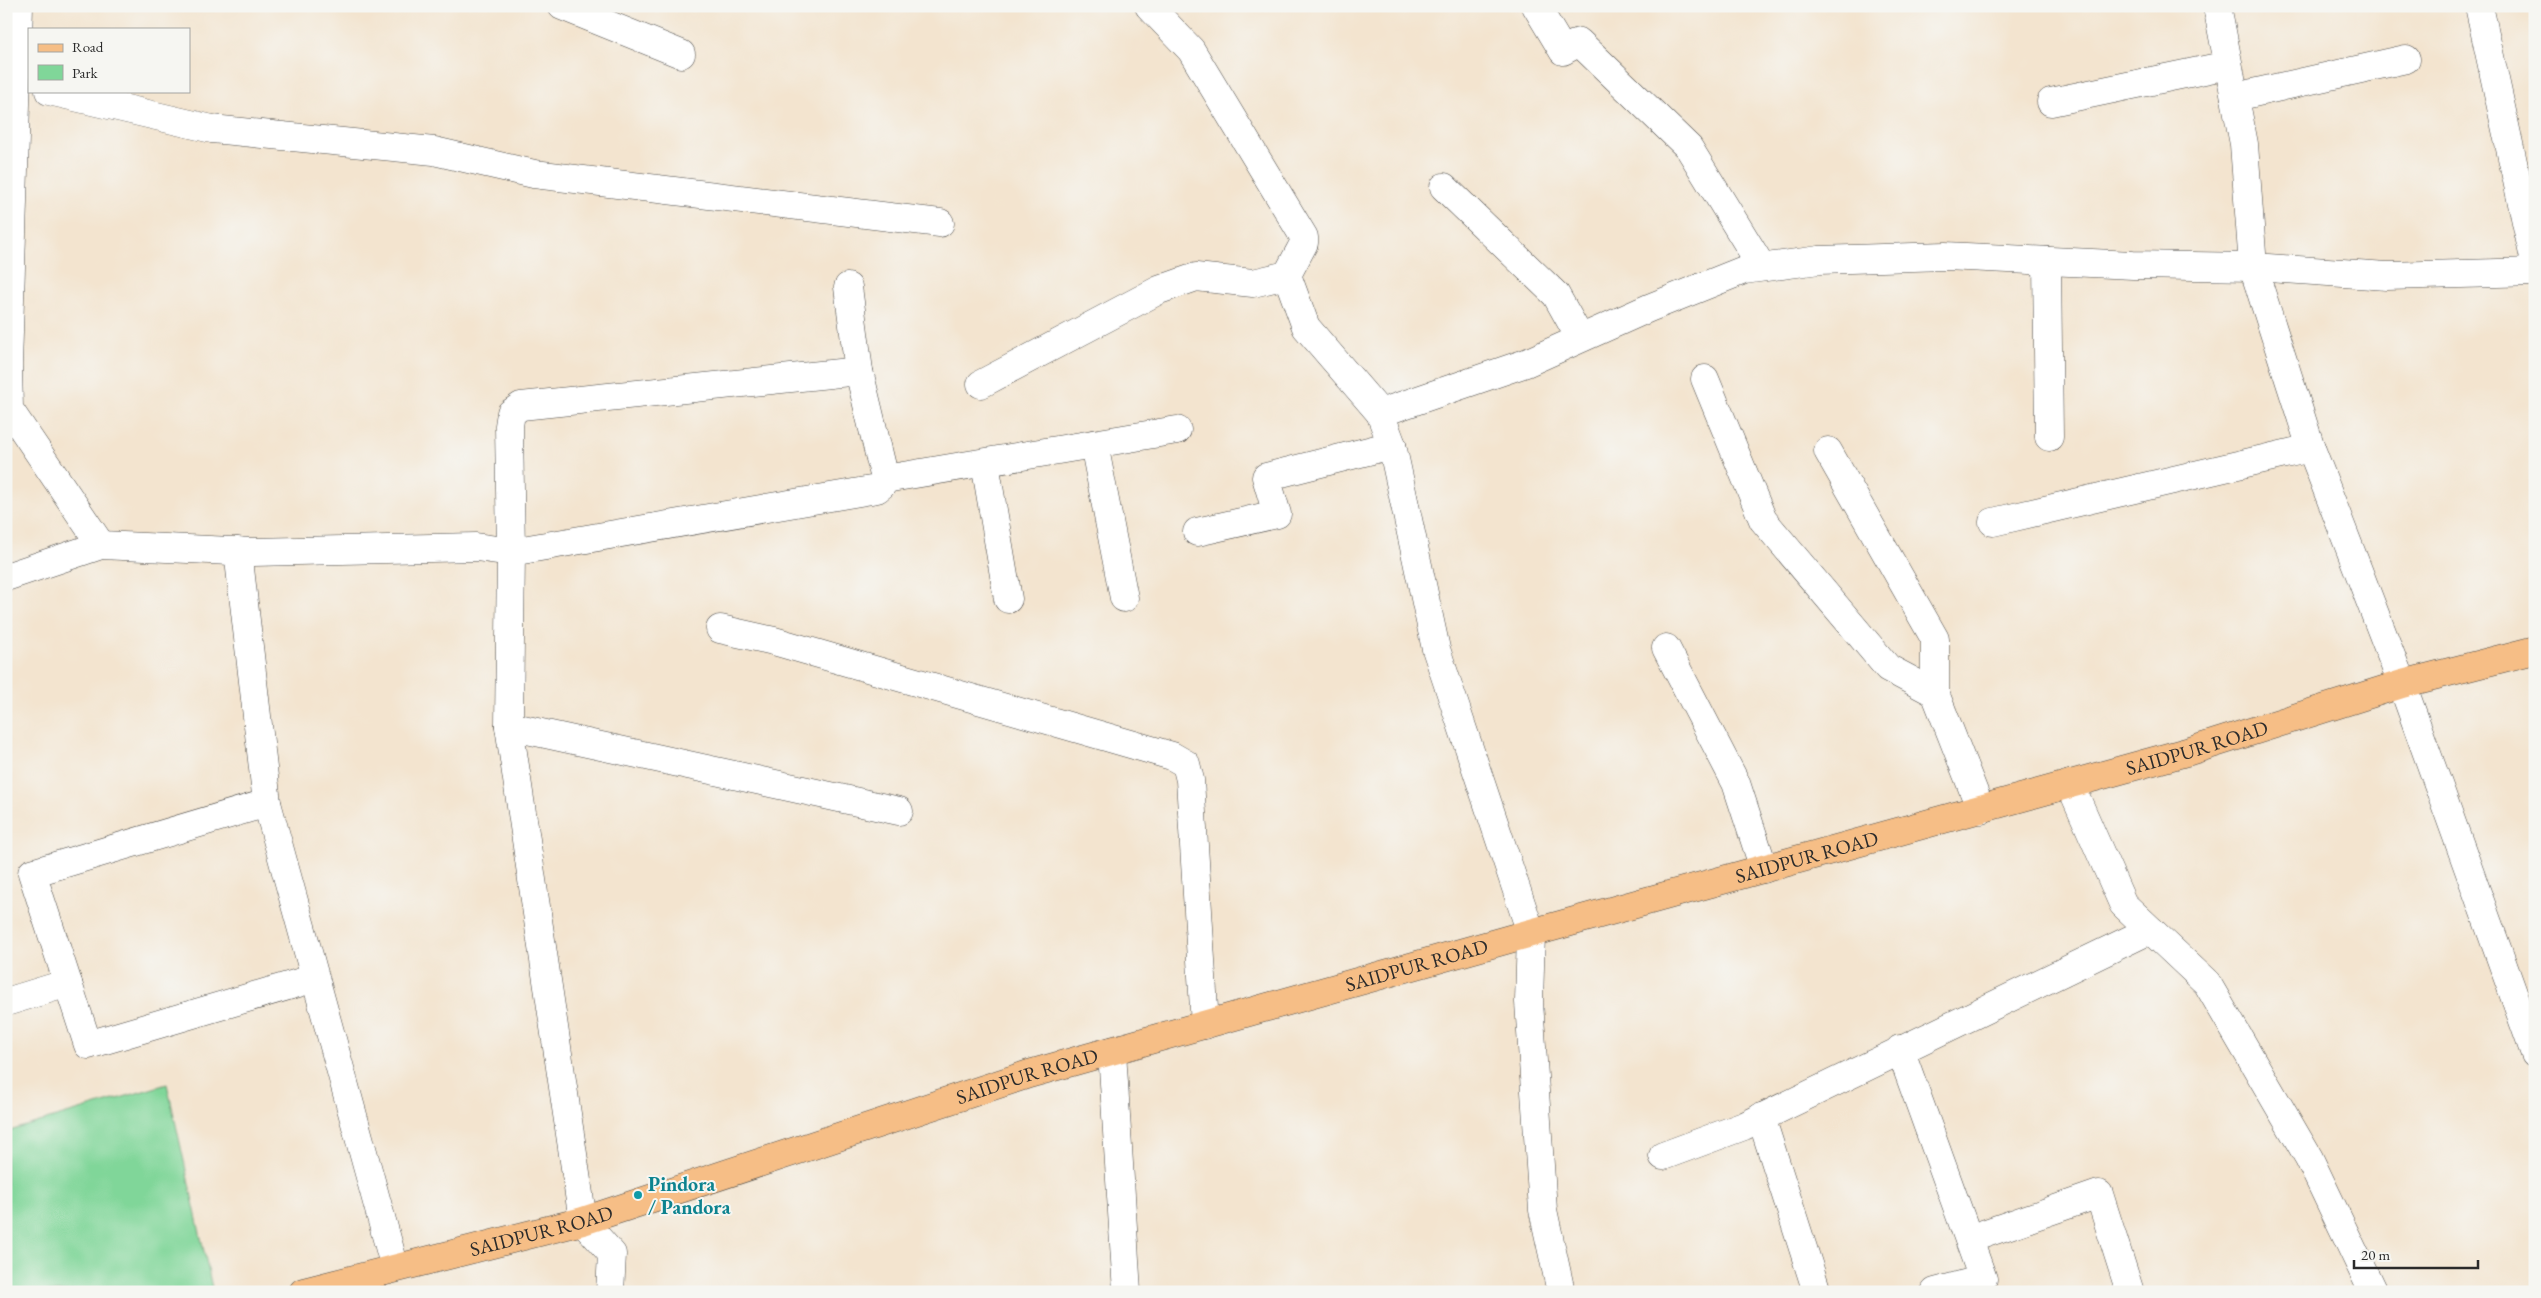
<svg xmlns="http://www.w3.org/2000/svg" width="2541" height="1298" font-family="'EB Garamond',serif">
	<style>
		.green { fill: #80d699; stroke: #568062 }
		.lines { fill: none; stroke-linecap: round; stroke-linejoin: round }
		.minor-casing { stroke: #494744; stroke-width: 29 }
		.major-casing { stroke: #494744; stroke-width: 29 }
		.minor { stroke: #fff; stroke-width: 28 }
		.major { stroke: #f6be86; stroke-width: 28 }
		.culture-dot { fill: #0f9aa8; stroke: #f6f6f2; stroke-width: 2 }
		.labels { text-anchor: middle; stroke-width: 4; stroke-linejoin: round; paint-order: stroke }
		.street-label { font-size: 20px; fill: #2b2b2b; stroke: #f6f6f2 }
		.culture-label { font-size: 20px; font-weight: bold; fill: #0d838f; stroke: #f6f6f2; text-anchor: start }
	</style>
	<rect width="100%" height="100%" fill="#f6f6f2"/>
	<filter id="ink" filterUnits="userSpaceOnUse"><feTurbulence type="fractalNoise" baseFrequency=".02" numOctaves="2"/><feDisplacementMap in="SourceGraphic" scale="10" xChannelSelector="R" yChannelSelector="G"/><feConvolveMatrix kernelMatrix="1 2 1 2 8 2 1 2 1" color-interpolation-filters="sRGB"/></filter>
	<filter id="wash" filterUnits="userSpaceOnUse"><feTurbulence type="fractalNoise" baseFrequency=".0096" numOctaves="4" result="noise"/><feDisplacementMap in="SourceGraphic" scale="20" xChannelSelector="R" yChannelSelector="G"/><feGaussianBlur stdDeviation="1.12" result="paint"/><feColorMatrix in="noise" values="0 0 0 0 0 0 0 0 0 0 0 0 0 0 0 0 0 1.4 0 .05"/><feComposite in="paint" operator="in"/></filter>
	<g filter="url(#wash)">
		<rect width="100%" height="100%" fill="#f3e4cf"/>
		<polygon class="green" points="167,1084 213,1292 6,1292 6,1132"/>
	</g>
	<g filter="url(#ink)">
		<g class="lines">
			<defs>
				<g id="minor">
					<polyline points="19,6 8,365 9,409 101,545"/>
					<polyline points="562,6 681,54"/>
					<polyline points="1149,6 1191,50 1304,237 1304,243 1287,275 1306,327 1380,413 1392,445 1436,649 1531,933 1529,1002 1543,1210 1561,1292"/>
					<polyline points="1536,6 1563,51 1579,42 1689,148 1762,267"/>
					<polyline points="2217,6 2244,144 2253,267 2311,448 2402,684 2535,1054"/>
					<polyline points="2479,6 2535,263"/>
					<polyline points="49,91 212,129 434,151 534,174 940,223"/>
					<polyline points="2235,97 2406,59"/>
					<polyline points="2051,102 2228,65"/>
					<polyline points="1444,187 1556,295 1580,338"/>
					<polyline points="2047,261 2049,437"/>
					<polyline points="1705,379 1763,520 1888,668 1935,693 1981,810"/>
					<polyline points="981,384 1159,290 1196,277 1253,283 1287,275"/>
					<polyline points="1380,413 1526,363 1649,308 1744,270 1819,260 1945,256 2133,265 2253,267 2387,276 2535,272"/>
					<polyline points="1094,444 1124,598"/>
					<polyline points="1828,451 1935,639 1935,693"/>
					<polyline points="985,463 1008,599"/>
					<polyline points="885,479 1177,430"/>
					<polyline points="1993,522 2311,448"/>
					<polyline points="1197,532 1277,514 1266,477 1392,445"/>
					<polyline points="238,551 267,803 395,1268"/>
					<polyline points="6,577 101,545 253,552 476,547 511,552 877,489 882,485 885,479 859,371 848,287"/>
					<polyline points="720,629 774,641 1172,756 1186,764 1190,780 1205,1025"/>
					<polyline points="1666,648 1736,783 1764,869"/>
					<polyline points="509,726 899,811"/>
					<polyline points="2070,784 2123,904 2207,983 2309,1158 2373,1292"/>
					<polyline points="267,803 32,873 88,1045 315,978"/>
					<polyline points="6,1002 68,983"/>
					<polyline points="1900,1049 1983,1279 1935,1292"/>
					<polyline points="1112,1051 1127,1292"/>
					<polyline points="1761,1117 1817,1292"/>
					<polyline points="1663,1156 1744,1126 2150,930"/>
					<polyline points="1969,1239 2099,1194 2130,1292"/>
					<polyline points="610,1292 612,1254 583,1221 509,726 511,552 509,426 511,413 521,406 859,371"/>
				</g>
				<g id="major">
					<path id="s1" d="M303,1292L583,1221L1029,1074L1531,933L2190,751L2402,684L2535,650"/>
				</g>
			</defs>
			<use href="#minor" class="minor-casing"/>
			<use href="#major" class="major-casing"/>
			<use href="#minor" class="minor"/>
			<use href="#major" class="major"/>
		</g>
	</g>
	<circle class="culture-dot" cx="638" cy="1195" r="5"/>
	<g class="labels">
		<g class="street-label">
			<text dy="7" stroke="none"><textPath href="#s1" startOffset="1971">SAIDPUR ROAD</textPath></text>
			<text dy="7" stroke="none"><textPath href="#s1" startOffset="1566">SAIDPUR ROAD</textPath></text>
			<text dy="7" stroke="none"><textPath href="#s1" startOffset="1161">SAIDPUR ROAD</textPath></text>
			<text dy="7" stroke="none"><textPath href="#s1" startOffset="756">SAIDPUR ROAD</textPath></text>
			<text dy="7" stroke="none"><textPath href="#s1" startOffset="246">SAIDPUR ROAD</textPath></text>
		</g>
		<g class="culture-label">
			<text x="648" y="1191">Pindora<tspan x="648" dy="23">/ Pandora</tspan></text>
		</g>
	</g>
	<rect width="2541" height="1298" fill="none" stroke="#f6f6f2" stroke-width="25"/>
	<rect x="28" y="28" width="162" height="65" fill="#f6f6f2" stroke="#a5a5a2"/>
	<rect x="38" y="44" width="25" height="8" fill="#f6be86" stroke="#a5a5a2"/>
	<text x="72" y="52" font-size="15" fill="#2b2b2b">Road</text>
	<rect x="38" y="65" width="25" height="15" fill="#80d699" stroke="#a5a5a2"/>
	<text x="72" y="78" font-size="15" fill="#2b2b2b">Park</text>
	<path d="M2354 1260v8h124v-8" fill="none" stroke="#2b2b2b" stroke-width="2.5"/>
	<text x="2361" y="1260" font-size="15" fill="#2b2b2b" stroke="#f6f6f2" stroke-width="4" paint-order="stroke">20 m</text>
</svg>
